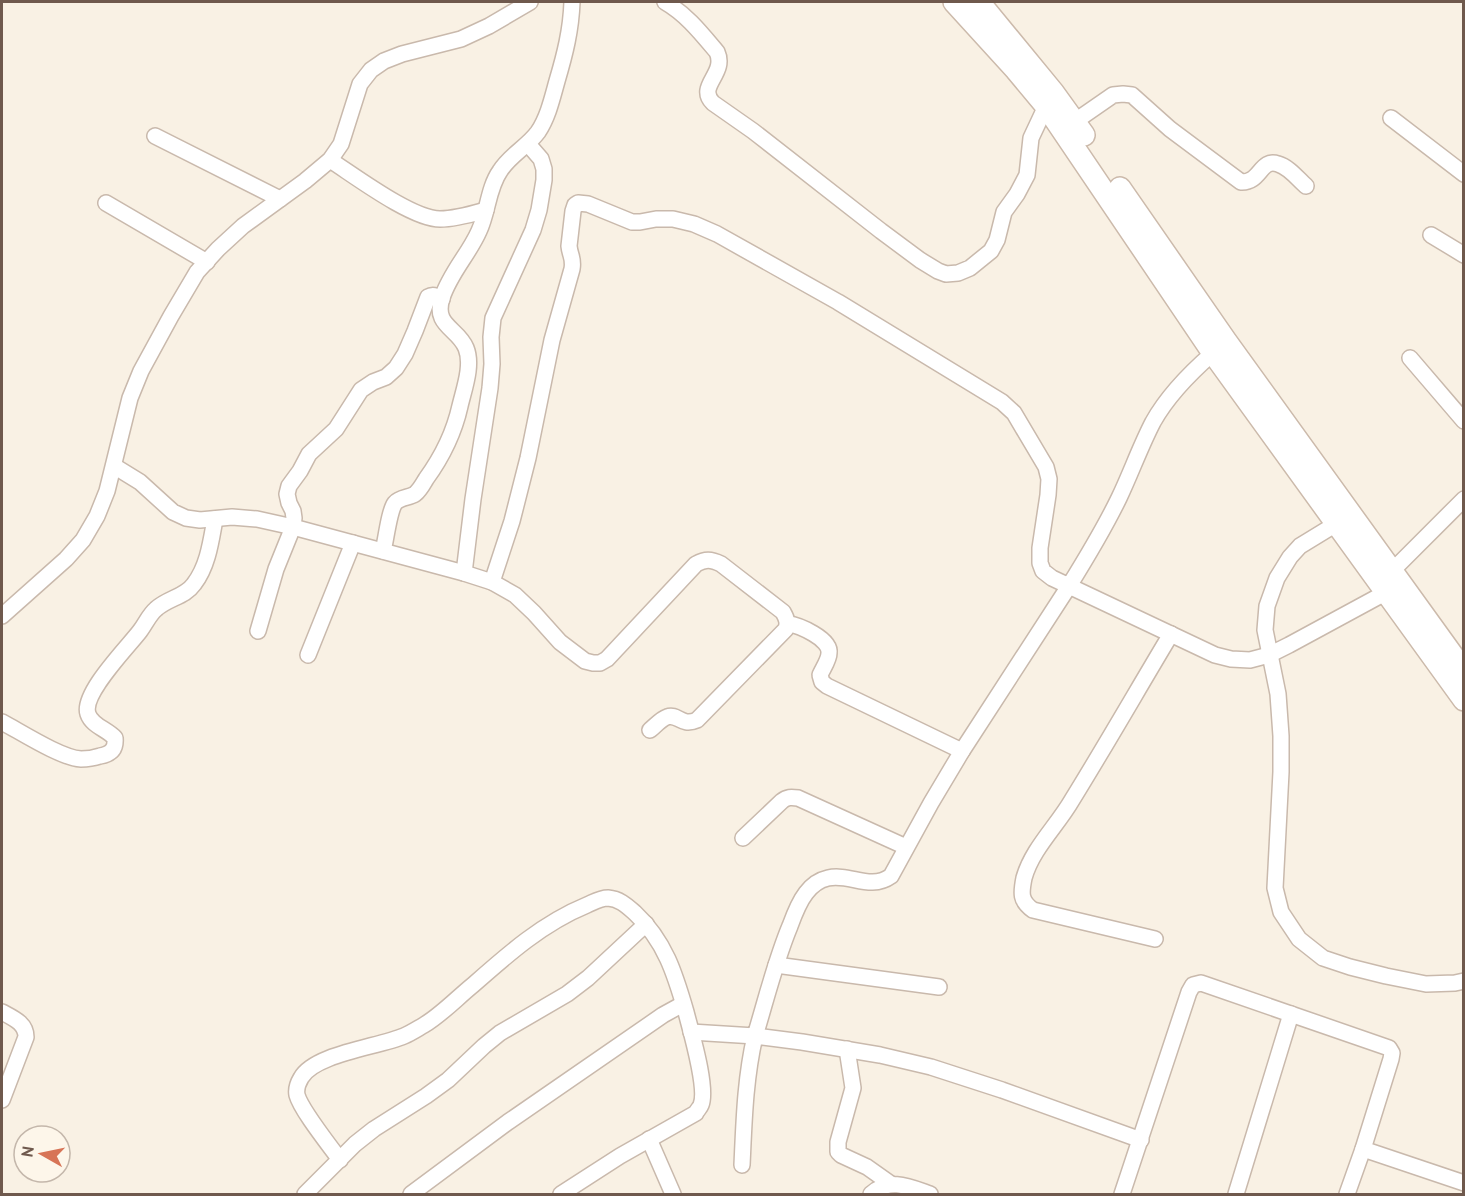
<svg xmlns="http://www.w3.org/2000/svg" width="1465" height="1196" font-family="'PT Sans',sans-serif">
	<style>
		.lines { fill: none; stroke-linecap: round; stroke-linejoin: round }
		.street-casing { stroke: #c9b9ac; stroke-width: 18 }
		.secondary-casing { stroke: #ccbaab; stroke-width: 24 }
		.street { stroke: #fff; stroke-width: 15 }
		.secondary { stroke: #fff; stroke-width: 21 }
	</style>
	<rect width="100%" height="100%" fill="#f9f1e4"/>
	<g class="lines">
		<defs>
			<g id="street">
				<path d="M665,2C686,14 701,33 717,52C727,74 696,86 713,103L753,131L881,231L920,260L938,271L946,274L958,273L970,268L991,251L997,240L1004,212L1017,194L1027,175L1031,138L1046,106"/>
				<polyline points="1391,118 1464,174"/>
				<path d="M1074,122L1113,95L1123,94L1132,95L1170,129L1241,182C1261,183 1260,158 1278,164C1289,167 1298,179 1306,186"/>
				<polyline points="155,136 280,199"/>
				<path d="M330,160C355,176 412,219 440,219C456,219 472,214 486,210"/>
				<polyline points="106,203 207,262"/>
				<polyline points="1431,235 1464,255"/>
				<polyline points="1410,358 1464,421"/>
				<path d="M114,466L140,482L173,512L186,518L200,520L232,517L257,519L293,527L464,573L492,582L515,595L534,613L560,642L585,661L593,663H600L607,659L696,564C705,559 711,559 721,564L783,612C787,619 788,623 786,629L697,720C681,727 678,713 667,717C661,719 655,726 650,730"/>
				<polyline points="1336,524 1300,546 1290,557 1277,578 1267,606 1265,630 1278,694 1281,736 1281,772 1275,888 1281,912 1299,939 1323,958 1350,967 1386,976 1426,984 1455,983 1464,981"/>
				<path d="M383,551C386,540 389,511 395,503C400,497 409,498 415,494C420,490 423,484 426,479C442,457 454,433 460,406C464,389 473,365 466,348C458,328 433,326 442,298C450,273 469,254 479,231C488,212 488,188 500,171C510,155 527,147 538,132C548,117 552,99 557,81C565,54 571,30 572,2"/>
				<polyline points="1392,571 1464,499"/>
				<polyline points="464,573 473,499 490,388 492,364 491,337 493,318 533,230 539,210 544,180 544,169 541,159 528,144"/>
				<path d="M492,582L512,521L528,458L552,340L572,269C574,258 570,256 569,246L573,211L575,205L578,203L588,204L632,222H640L656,219H673L694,224L717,234L838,302L1002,402L1014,413L1046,467L1049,479L1048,495L1040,548V563L1043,571L1052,578L1069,586C1087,557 1104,529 1119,498C1131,473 1140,447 1153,422C1168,395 1190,373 1213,353"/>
				<polyline points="2,616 66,559 83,540 97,516 107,491 130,398 141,371 171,316 197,272 218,249 243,226 305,181 330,160 341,144 360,84 371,70 384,61 402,54 461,39 489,26 530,2"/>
				<path d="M788,624C799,625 831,639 829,653C829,660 823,668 820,675L822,682L827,686L962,751"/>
				<path d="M258,631L276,569L293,527L294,518L293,511L289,503L287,494L289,486L300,471L309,454L336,429L361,390L373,382L386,377L396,368L405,354L415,331L428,297C433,294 436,296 442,299"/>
				<polyline points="308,655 353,543"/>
				<path d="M2,722C21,732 61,758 81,759C87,759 94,758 100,756C111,754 116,749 115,738C107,729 92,726 88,714C81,694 128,647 140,631C146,623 149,615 156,609C168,598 185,597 194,584C208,566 211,541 215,519"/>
				<path d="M743,838L782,801C787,797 791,797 798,798L906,847"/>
				<path d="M1155,939L1033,910C1020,901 1021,893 1024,878C1032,849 1057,826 1072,800C1106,745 1138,689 1171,634"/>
				<polyline points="776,965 939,987"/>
				<path d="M2,1012C13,1018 26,1023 26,1037L2,1100"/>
				<path d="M691,1032L755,1036C766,1000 775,962 790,926C794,915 799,902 806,893C812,885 819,880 828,878C850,873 870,891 891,876L931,803L962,751L1069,586L1215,655L1231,659L1250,660L1269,655L1289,645L1385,593"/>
				<polyline points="847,1049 853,1088 838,1142 838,1152 841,1155 867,1167 891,1184"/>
				<polyline points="649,1139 673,1194"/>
				<polyline points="1363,1149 1464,1183"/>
				<path d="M340,1160C330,1146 301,1110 297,1095C296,1090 298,1083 301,1078C314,1054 378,1047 404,1036C411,1033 417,1029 424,1025C441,1015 457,998 473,985C508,954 543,923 587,905C594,902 600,898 608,898C620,899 627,906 635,913C665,941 675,974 686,1012C691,1032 708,1088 701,1105C700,1108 697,1110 696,1113L620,1156L561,1194"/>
				<path d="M742,1165C744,1122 745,1079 755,1036L802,1042L880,1055L931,1067L1002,1090L1141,1140"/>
				<polyline points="305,1194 355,1144 374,1129 426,1096 448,1080 484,1046 500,1033 567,994 588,978 646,924"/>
				<polyline points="411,1194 508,1122 663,1015 683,1004"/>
				<path d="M871,1194C889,1177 910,1187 930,1194"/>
				<polyline points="1122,1194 1189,992 1193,985 1201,983 1389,1048 1392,1053 1391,1059 1363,1149 1347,1194"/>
				<polyline points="1236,1194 1291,1014"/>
			</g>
			<g id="secondary">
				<polyline points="954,2 1016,70 1046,106 1213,353 1464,700"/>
				<polyline points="979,2 1053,92 1084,135"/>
				<polyline points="1120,188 1226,341 1464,671"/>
			</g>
		</defs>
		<use href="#street" class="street-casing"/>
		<use href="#secondary" class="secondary-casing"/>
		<use href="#street" class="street"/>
		<use href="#secondary" class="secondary"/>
	</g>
	<rect width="1465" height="1196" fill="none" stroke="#6f594d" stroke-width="6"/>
	<g transform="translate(42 1154) rotate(279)"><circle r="28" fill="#fdf6ea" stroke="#c4b7ab" stroke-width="1.5"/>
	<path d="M0-4.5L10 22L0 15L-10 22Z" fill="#d77456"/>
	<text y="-9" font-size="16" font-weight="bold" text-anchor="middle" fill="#6f594d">N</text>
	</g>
</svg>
